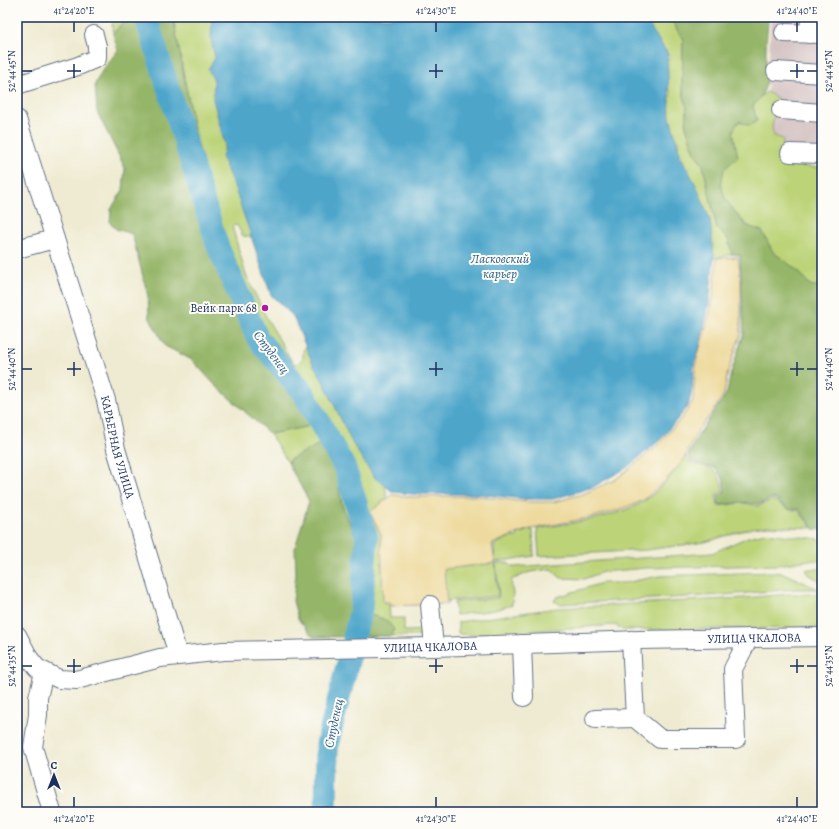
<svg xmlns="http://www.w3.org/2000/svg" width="839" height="829" font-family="Alegreya,serif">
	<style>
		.industrial { fill: #d2bfc0 }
		.green { fill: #bcd377; stroke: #6c816a }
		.forest { fill: #95b568; stroke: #587263 }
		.sand { fill: #eeda9e; stroke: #84847e }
		.water { fill: #4da6ca; stroke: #346a94 }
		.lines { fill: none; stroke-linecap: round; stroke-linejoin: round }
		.river { stroke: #4da6ca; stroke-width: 23 }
		.minor-casing { stroke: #657187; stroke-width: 20 }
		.minor { stroke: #fff; stroke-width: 18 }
		.ticks { fill: none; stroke: #1b2f5e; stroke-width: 1.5 }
		.poi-dot { fill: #b5179e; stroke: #fdfcf7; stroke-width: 1.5 }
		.labels { text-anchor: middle; stroke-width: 4; stroke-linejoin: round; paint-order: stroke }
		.poi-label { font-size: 12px; fill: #1b2f5e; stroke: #fdfcf7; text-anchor: end }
		.street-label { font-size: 12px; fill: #1b2f5e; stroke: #fdfcf7 }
		.water-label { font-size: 13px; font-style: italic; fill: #2f5f89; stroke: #fdfcf7 }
		.neatline { fill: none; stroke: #1b2f5e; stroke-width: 1.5 }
		.ticks-label { font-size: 10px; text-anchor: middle; fill: #1b2f5e }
	</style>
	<rect width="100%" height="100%" fill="#fdfcf7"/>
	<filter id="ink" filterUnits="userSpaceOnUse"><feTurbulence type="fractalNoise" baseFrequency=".025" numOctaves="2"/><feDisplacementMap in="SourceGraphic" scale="8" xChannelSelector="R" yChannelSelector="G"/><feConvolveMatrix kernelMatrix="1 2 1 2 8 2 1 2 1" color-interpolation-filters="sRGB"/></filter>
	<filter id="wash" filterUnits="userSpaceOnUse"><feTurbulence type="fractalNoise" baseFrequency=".012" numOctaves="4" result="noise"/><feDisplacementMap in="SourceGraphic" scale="16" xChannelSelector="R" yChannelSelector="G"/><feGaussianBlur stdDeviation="0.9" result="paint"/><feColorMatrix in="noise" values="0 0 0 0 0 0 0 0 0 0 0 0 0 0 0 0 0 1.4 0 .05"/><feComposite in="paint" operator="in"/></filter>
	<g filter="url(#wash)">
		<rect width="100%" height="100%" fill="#efebd2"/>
		<polygon class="industrial" points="771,17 822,17 822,151 765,147"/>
		<g class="green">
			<polygon points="117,17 127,17 113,34 112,24"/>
			<path d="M173,17H228L260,234L250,237L243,236L237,225L232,226L246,275L266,317L293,363L297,364L303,358V351L310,341L384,480L387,498L370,512L381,534L383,602H389L390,618H404V631L427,630V636H392L394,630L382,618L371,616L375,537L361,538C346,522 335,495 341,473L282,360L251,305L235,268L205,171L193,125Z"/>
			<polygon points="627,17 670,17 683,40 682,87 687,108 686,127 695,153 703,165 717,229 728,239 732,254 710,259 669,147 679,145 678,140 670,141 667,100 671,95 670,90 666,86 665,63 670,58 666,50 664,52"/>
			<polygon points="767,92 777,98 772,128 774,136 783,139 782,153 790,165 822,168 822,290 817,290 785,270 759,236 727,206 716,179 736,114"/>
			<polygon points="310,426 321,444 289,460 289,464 270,434"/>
			<path d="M686,456L688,462C710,469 719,465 723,491L716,495L718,506L743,503L758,506L773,500L790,510H798L812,528L768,526L752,528L705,542L647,550L539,556L537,529C568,523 618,518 644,501C661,490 674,472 686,456Z"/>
			<polygon points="529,530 533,530 534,556 495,562 494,545 510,537 517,537 518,534"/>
			<polygon points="765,533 819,539 822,541 822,561 809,560 778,565 646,568 603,572 584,579 561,578 551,569 530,572 511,580 513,594 512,605 495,610 456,615 454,602 498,598 499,595 496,563 508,563 513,567 712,553 748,537"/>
			<polygon points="495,563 498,596 446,601 444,569"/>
			<polygon points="809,569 822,569 822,582 808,574 806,570"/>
			<polygon points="768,572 783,573 818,589 795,589 723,595 560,604 554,601 557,597 602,583 624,583 659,576"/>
			<polygon points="790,594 822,594 822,628 623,630 615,625 473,635 458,634 458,622 557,608 745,598"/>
		</g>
		<g class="forest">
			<path d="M127,17H173L193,125L205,171L235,268L251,305L282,360L341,473C335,495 345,522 361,538L375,536L371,615C382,618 389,620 394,630L392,636L313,637L298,619L293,601L296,574L295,548L309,501L289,465V460L321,443L310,426L270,434L215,385L192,360L165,346L149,317L148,296L132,234L116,229L110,223L111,209L123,190L125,168L97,112L95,84L102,71L118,50L113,34Z"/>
			<path d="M670,17H768C768,27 766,38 766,48C765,73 773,85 753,106L757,121L750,126L739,121L733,131L738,157L724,169L721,185L725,198L745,225L762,231L773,252L798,271L810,285L822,287V530L814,529L799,509H789L773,498L759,504L742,502L719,505L718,496L725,492L723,478L715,468L690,461L688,455L699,434L727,393L731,373L744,333L740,255L732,254L728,239L717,229L703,165L695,153L686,127L687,108L682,87L683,40Z"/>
		</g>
		<polygon class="sand" points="738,257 741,280 741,334 728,371 724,394 714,410 698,430 682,462 665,481 644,500 619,510 593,517 526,530 492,544 495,563 444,569 447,604 390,606 389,602 383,602 381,534 370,512 392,495 413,497 477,496 526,502 554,502 583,494 615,480 656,447 682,418 693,401 696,363 713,301 717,258"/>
		<polygon class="water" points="212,17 644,17 667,53 670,117 681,157 697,187 710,220 714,256 709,304 699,349 694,363 692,389 689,403 685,410 660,440 626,468 593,487 553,499 525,499 478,494 413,494 393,492 374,477 352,443 324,383 313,364 293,316 271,295 235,189 222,158 225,145 213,99 214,81 208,69 215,58 211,39"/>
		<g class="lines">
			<g class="river">
				<polyline points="146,17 218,247 258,339 304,394 345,468 367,538 361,609 354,637"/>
				<polyline points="326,812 327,745 349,658"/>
			</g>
		</g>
	</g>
	<g filter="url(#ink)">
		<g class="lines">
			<defs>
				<g id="minor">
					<polyline points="784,33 822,34"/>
					<polyline points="809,34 810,17"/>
					<polyline points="776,71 822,74"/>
					<polyline points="17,85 78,66 97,58 97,46 94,35"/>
					<polyline points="781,110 822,113"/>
					<path id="s1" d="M17,119L106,400L116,449L178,655"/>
					<polyline points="790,153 822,154"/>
					<polyline points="17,249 54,239"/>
					<polyline points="430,605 434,647"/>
					<path id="s2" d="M17,635L29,658L37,668L59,679L76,680L160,658L223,651L434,647L640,640L822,637"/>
					<polyline points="631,640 635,718 660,739 736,739 733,669 749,638"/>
					<polyline points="522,644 524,697"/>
					<polyline points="44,672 38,698 38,715 33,747 52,812"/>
					<polyline points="595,719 635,718"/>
				</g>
			</defs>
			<use href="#minor" class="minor-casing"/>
			<use href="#minor" class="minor"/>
		</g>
	</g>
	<path class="ticks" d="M74,22V32M436,22V32M797,22V32M74,64V78M436,64V78M797,64V78M22,71H32M67,71H81M429,71H443M790,71H804M807,71H817M74,362V376M436,362V376M797,362V376M22,369H32M67,369H81M429,369H443M790,369H804M807,369H817M74,659V673M436,659V673M797,659V673M22,666H32M67,666H81M429,666H443M790,666H804M807,666H817M74,797V807M436,797V807M797,797V807"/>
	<circle class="poi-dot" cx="265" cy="308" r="4"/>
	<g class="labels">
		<g class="poi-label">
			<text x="257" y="312">Вейк парк 68</text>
		</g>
		<g class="street-label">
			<text dy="4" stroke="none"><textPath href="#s1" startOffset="343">КАРЬЕРНАЯ УЛИЦА</textPath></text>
			<text dy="4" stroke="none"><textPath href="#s2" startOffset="762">УЛИЦА ЧКАЛОВА</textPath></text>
			<text dy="4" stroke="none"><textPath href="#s2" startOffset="438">УЛИЦА ЧКАЛОВА</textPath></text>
		</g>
		<g class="water-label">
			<text x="500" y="263">Ласковский<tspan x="500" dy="15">карьер</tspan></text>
			<text transform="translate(272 352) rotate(53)" y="5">Студенец</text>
			<text transform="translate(333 723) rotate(-78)" y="5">Студенец</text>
		</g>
	</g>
	<rect width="839" height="829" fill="none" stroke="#fdfcf7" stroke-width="44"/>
	<g transform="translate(54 775)" stroke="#fdfcf7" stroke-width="3" paint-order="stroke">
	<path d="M0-3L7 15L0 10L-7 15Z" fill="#1b2f5e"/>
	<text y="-6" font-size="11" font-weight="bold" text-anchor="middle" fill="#1b2f5e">С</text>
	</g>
	<rect x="22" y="22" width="795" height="785" class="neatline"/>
	<g class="ticks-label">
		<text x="74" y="14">41°24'20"E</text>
		<text x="436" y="14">41°24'30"E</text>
		<text x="797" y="14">41°24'40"E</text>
		<text transform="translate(11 71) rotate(-90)" y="4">52°44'45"N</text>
		<text transform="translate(828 71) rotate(-90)" y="4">52°44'45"N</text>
		<text transform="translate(11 369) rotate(-90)" y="4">52°44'40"N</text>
		<text transform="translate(828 369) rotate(-90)" y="4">52°44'40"N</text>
		<text transform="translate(11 666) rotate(-90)" y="4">52°44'35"N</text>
		<text transform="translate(828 666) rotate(-90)" y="4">52°44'35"N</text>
		<text x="74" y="822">41°24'20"E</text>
		<text x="436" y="822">41°24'30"E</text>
		<text x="797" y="822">41°24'40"E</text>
	</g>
</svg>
